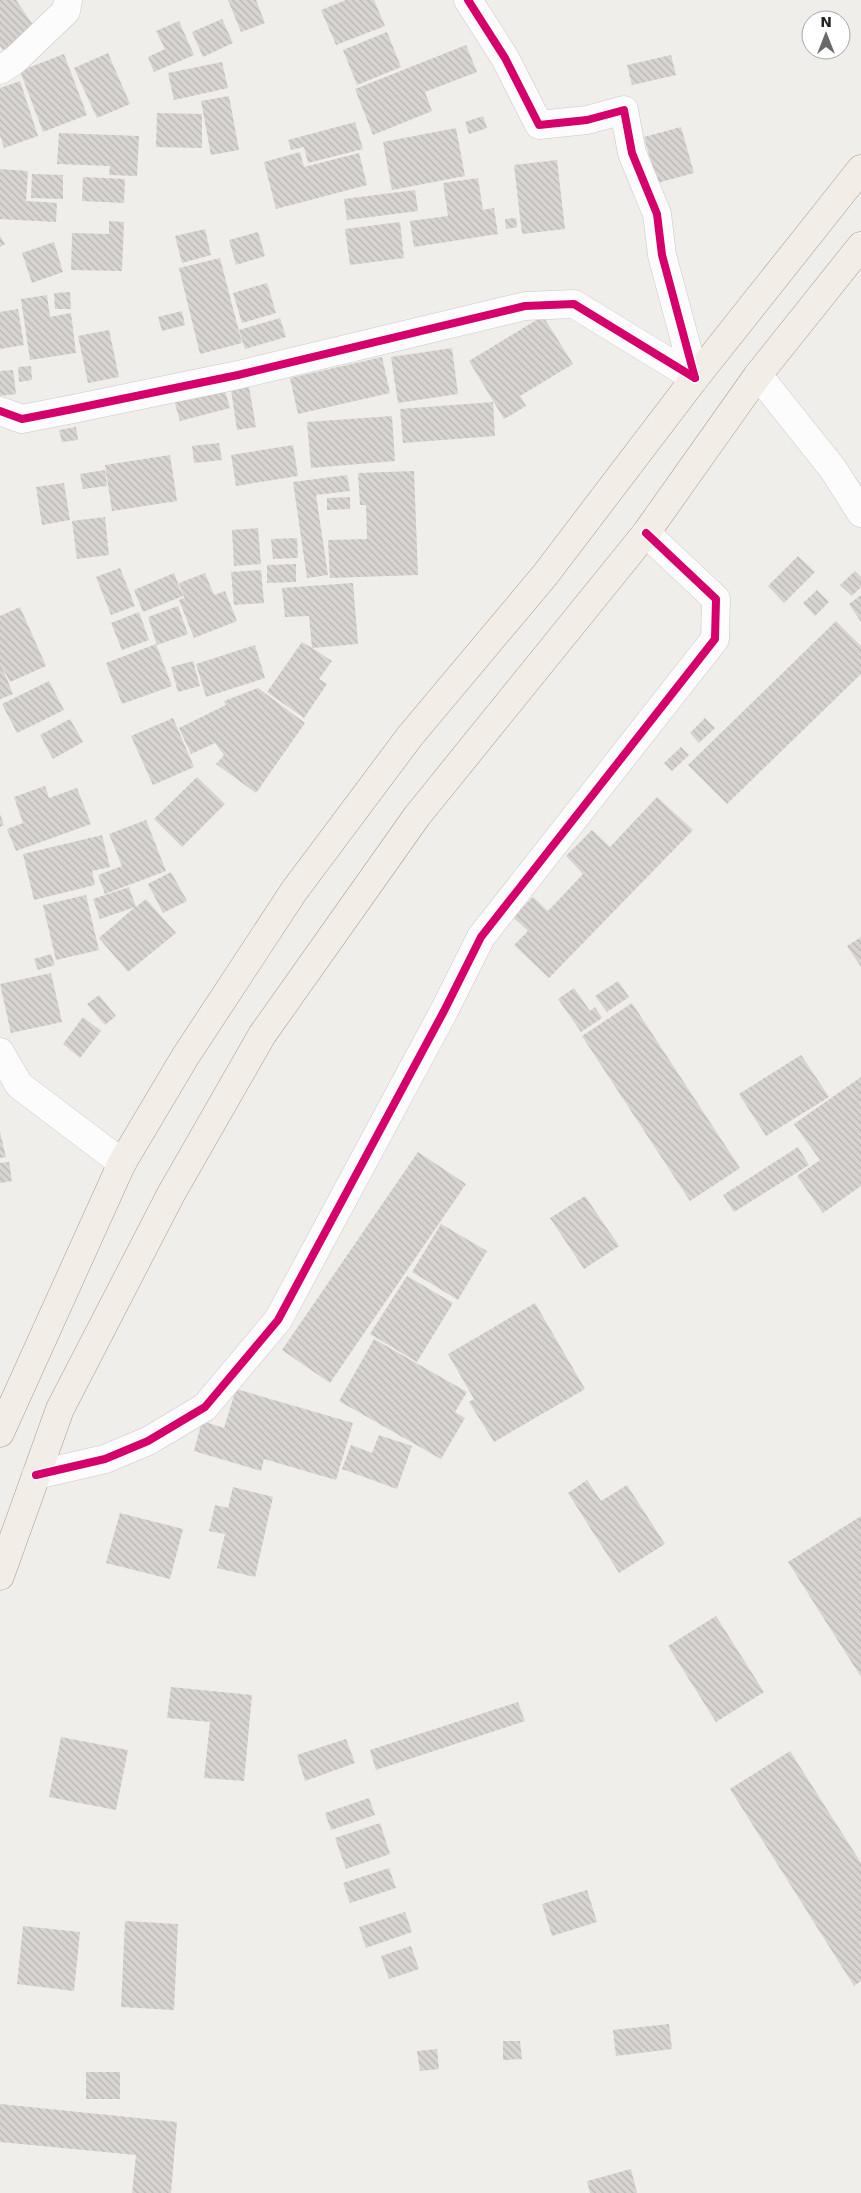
<svg xmlns="http://www.w3.org/2000/svg" width="861" height="2193" font-family="'DejaVu Sans',sans-serif">
	<style>
		.building { fill: url(#building-back-hatch) }
		.lines { fill: none; stroke-linecap: round; stroke-linejoin: round }
		.street-casing { stroke: #c9c8c7; stroke-width: 29 }
		.primary-casing { stroke: #a79c86; stroke-width: 29 }
		.street { stroke: #fdfcfc; stroke-width: 28 }
		.primary { stroke: #f3ede7; stroke-width: 28 }
		.cycleway-casing { stroke: #fff; stroke-width: 11 }
		.cycleway { stroke: #d6006c; stroke-width: 8 }
	</style>
	<defs>
		<pattern id="building-back-hatch" width="6" height="6" patternUnits="userSpaceOnUse" patternTransform="scale(1.25)"><rect width="6" height="6" fill="#d7d4d2"/><path d="M-1 5l2 2M0 0l6 6M5-1l2 2" fill="none" stroke="#b8b6b4"/></pattern>
	</defs>
	<rect width="100%" height="100%" fill="#f0eeeb"/>
	<g class="building">
		<polygon points="0,0 16,0 35,28 3,50 0,46"/>
		<polygon points="228,0 256,0 265,23 241,32"/>
		<polygon points="346,0 374,0 385,26 336,45 321,10"/>
		<polygon points="222,19 233,43 203,57 192,32"/>
		<polygon points="179,21 194,55 154,72 148,57 165,49 156,31"/>
		<polygon points="387,32 401,67 357,85 343,50"/>
		<polygon points="466,45 477,72 425,92 432,111 373,135 355,89"/>
		<polygon points="108,53 130,104 97,118 74,68"/>
		<polygon points="64,54 87,115 43,132 20,71"/>
		<polygon points="671,55 676,75 632,85 627,65"/>
		<polygon points="222,62 228,88 174,100 168,73"/>
		<polygon points="20,81 38,136 4,148 0,135 0,88"/>
		<polygon points="229,96 239,150 211,155 201,101"/>
		<polygon points="157,113 202,114 202,148 156,147"/>
		<polygon points="483,116 487,128 469,134 465,122"/>
		<polygon points="355,122 363,149 308,163 304,147 291,150 288,140"/>
		<polygon points="681,127 694,173 657,183 644,137"/>
		<polygon points="456,128 465,176 392,190 383,142"/>
		<polygon points="59,133 139,136 137,176 109,175 110,166 57,164"/>
		<polygon points="300,152 304,167 359,153 367,185 276,209 264,162"/>
		<polygon points="557,160 565,229 522,234 514,165"/>
		<polygon points="0,169 28,171 26,201 57,203 56,222 0,219"/>
		<polygon points="32,174 63,175 63,199 31,198"/>
		<polygon points="83,177 125,179 124,203 82,201"/>
		<polygon points="478,178 483,210 494,208 498,234 414,247 410,221 448,216 443,183"/>
		<polygon points="415,190 418,211 347,220 344,199"/>
		<polygon points="516,218 517,227 506,229 505,219"/>
		<polygon points="109,221 124,222 122,271 71,270 72,233 109,234"/>
		<polygon points="400,222 404,258 350,265 345,229"/>
		<polygon points="205,229 211,255 182,263 175,236"/>
		<polygon points="258,232 265,256 236,265 229,240"/>
		<polygon points="0,236 5,244 0,247"/>
		<polygon points="54,242 63,272 32,283 22,253"/>
		<polygon points="220,258 242,343 200,354 179,268"/>
		<polygon points="267,283 276,313 242,323 233,293"/>
		<polygon points="70,292 71,309 55,309 54,293"/>
		<polygon points="47,295 50,317 71,313 76,353 30,360 21,299"/>
		<polygon points="18,309 24,345 0,349 0,312"/>
		<polygon points="182,311 185,325 162,331 158,317"/>
		<polygon points="543,316 573,364 520,396 526,406 504,419 469,361"/>
		<polygon points="280,318 286,337 245,349 239,330"/>
		<polygon points="109,330 119,377 88,383 78,336"/>
		<polygon points="452,348 458,394 398,403 391,357"/>
		<polygon points="382,357 390,393 298,414 290,378"/>
		<polygon points="31,366 32,380 19,382 18,367"/>
		<polygon points="13,370 16,394 0,396 0,371"/>
		<polygon points="248,381 256,427 237,430 230,383"/>
		<polygon points="224,387 230,408 180,421 174,400"/>
		<polygon points="493,402 495,436 403,443 400,409"/>
		<polygon points="392,416 395,461 311,468 307,422"/>
		<polygon points="76,427 78,440 62,442 59,430"/>
		<polygon points="219,443 222,460 194,463 192,446"/>
		<polygon points="293,445 298,476 236,486 231,455"/>
		<polygon points="170,455 177,501 112,511 105,465"/>
		<polygon points="105,470 107,486 83,489 80,474"/>
		<polygon points="414,471 418,575 330,578 328,540 367,539 366,505 360,505 358,473"/>
		<polygon points="347,475 350,491 316,495 328,575 307,578 293,482"/>
		<polygon points="64,483 70,520 42,525 36,487"/>
		<polygon points="350,497 350,509 327,510 327,498"/>
		<polygon points="105,517 109,555 77,559 72,521"/>
		<polygon points="258,528 261,564 234,566 232,530"/>
		<polygon points="297,538 298,558 273,559 271,539"/>
		<polygon points="798,556 815,572 784,603 768,586"/>
		<polygon points="296,564 296,582 267,583 267,565"/>
		<polygon points="120,568 135,606 111,615 96,577"/>
		<polygon points="261,570 264,603 234,605 231,572"/>
		<polygon points="855,571 861,577 861,587 852,596 840,585"/>
		<polygon points="174,573 183,596 143,612 134,590"/>
		<polygon points="205,573 214,595 225,591 237,621 194,638 179,600 183,598 185,600 179,583"/>
		<polygon points="353,583 358,644 312,648 332,661 319,679 327,684 304,718 267,692 302,642 312,648 309,616 285,617 282,588"/>
		<polygon points="817,590 829,602 815,616 803,603"/>
		<polygon points="861,595 861,622 849,604"/>
		<polygon points="178,606 188,634 157,645 148,617"/>
		<polygon points="20,607 46,666 10,682 0,662 13,694 0,699 0,616"/>
		<polygon points="139,612 149,640 122,650 111,623"/>
		<polygon points="836,621 861,646 861,674 727,804 688,765"/>
		<polygon points="156,644 172,686 122,704 106,663"/>
		<polygon points="255,645 265,678 206,697 196,664"/>
		<polygon points="193,661 200,686 178,692 171,667"/>
		<polygon points="49,681 64,710 17,733 2,704"/>
		<polygon points="258,688 305,723 256,793 216,764 224,755 215,743 191,754 179,728 226,705 224,701"/>
		<polygon points="173,718 194,767 153,785 131,736"/>
		<polygon points="705,718 715,728 699,743 690,733"/>
		<polygon points="70,719 83,742 53,759 40,735"/>
		<polygon points="681,747 689,755 672,771 664,763"/>
		<polygon points="197,777 225,804 182,847 154,819"/>
		<polygon points="45,786 49,798 77,788 91,824 16,851 7,829 23,823 14,797"/>
		<polygon points="657,797 693,830 549,978 514,945 528,931 513,917 533,897 548,911 583,874 566,856 592,830 610,847"/>
		<polygon points="0,814 4,825 0,827"/>
		<polygon points="146,820 166,871 105,894 98,875 122,866 109,834"/>
		<polygon points="102,835 110,867 92,871 95,885 34,900 23,854"/>
		<polygon points="171,872 187,901 163,913 148,884"/>
		<polygon points="129,887 136,907 146,899 176,933 128,972 99,938 135,907 100,919 93,899"/>
		<polygon points="86,895 99,950 56,960 43,905"/>
		<polygon points="861,937 861,967 847,946"/>
		<polygon points="51,954 55,965 38,970 34,959"/>
		<polygon points="51,973 62,1022 11,1033 0,984"/>
		<polygon points="618,981 629,997 607,1012 595,996"/>
		<polygon points="574,988 590,1011 595,1007 602,1018 581,1032 558,999"/>
		<polygon points="99,995 116,1016 105,1025 87,1004"/>
		<polygon points="632,1003 740,1168 690,1201 582,1036"/>
		<polygon points="83,1017 101,1031 80,1058 63,1044"/>
		<polygon points="801,1055 829,1097 766,1136 739,1094"/>
		<polygon points="861,1077 861,1186 823,1213 797,1176 820,1160 794,1124"/>
		<polygon points="0,1132 6,1157 0,1158"/>
		<polygon points="798,1147 809,1165 734,1212 723,1195"/>
		<polygon points="418,1152 466,1184 330,1383 282,1350"/>
		<polygon points="9,1162 12,1181 0,1183 0,1163"/>
		<polygon points="585,1196 619,1246 584,1269 550,1218"/>
		<polygon points="441,1224 487,1251 458,1300 412,1272"/>
		<polygon points="407,1276 453,1303 417,1362 370,1334"/>
		<polygon points="535,1303 585,1389 494,1442 469,1402 474,1399 448,1354"/>
		<polygon points="374,1339 467,1392 455,1412 465,1418 441,1459 339,1401"/>
		<polygon points="236,1389 353,1423 336,1480 264,1459 261,1471 194,1451 202,1421 224,1428"/>
		<polygon points="379,1435 412,1446 397,1489 342,1469 351,1445 372,1453"/>
		<polygon points="587,1480 601,1501 627,1485 665,1544 619,1573 568,1493"/>
		<polygon points="233,1487 273,1497 255,1577 217,1568 225,1534 209,1531 215,1505 228,1508"/>
		<polygon points="120,1513 183,1529 170,1579 106,1563"/>
		<polygon points="861,1516 861,1677 788,1562"/>
		<polygon points="716,1616 764,1692 716,1722 668,1646"/>
		<polygon points="171,1687 252,1695 244,1781 204,1778 210,1722 167,1718"/>
		<polygon points="518,1702 525,1721 376,1770 370,1750"/>
		<polygon points="61,1737 128,1750 116,1810 49,1797"/>
		<polygon points="346,1739 355,1763 305,1781 297,1755"/>
		<polygon points="790,1751 861,1863 861,1981 854,1986 730,1789"/>
		<polygon points="369,1798 375,1815 331,1830 325,1813"/>
		<polygon points="380,1823 390,1854 346,1869 335,1838"/>
		<polygon points="389,1868 396,1888 350,1903 343,1883"/>
		<polygon points="587,1890 597,1922 552,1936 542,1904"/>
		<polygon points="405,1912 412,1932 366,1948 359,1927"/>
		<polygon points="125,1921 178,1924 174,2010 121,2007"/>
		<polygon points="23,1926 80,1932 74,1991 17,1984"/>
		<polygon points="411,1946 419,1969 389,1979 381,1956"/>
		<polygon points="669,2024 672,2049 616,2056 613,2030"/>
		<polygon points="503,2041 520,2041 522,2059 503,2060"/>
		<polygon points="437,2049 439,2069 420,2071 417,2051"/>
		<rect x="86" y="2072" width="34" height="27"/>
		<polygon points="0,2104 177,2122 171,2193 132,2193 136,2155 0,2142"/>
		<polygon points="631,2169 637,2193 590,2193 587,2181"/>
	</g>
	<g class="lines">
		<defs>
			<g id="street">
				<polyline points="468,0 505,58 539,125 587,120 624,110 632,153 657,214 662,255 695,378"/>
				<polyline points="0,70 15,60 66,11 68,0"/>
				<polyline points="758,375 833,469 861,513"/>
				<polyline points="0,411 22,419 73,409 238,375 525,306 574,304 695,378"/>
				<polyline points="0,1052 19,1085 122,1163"/>
				<polyline points="36,1475 105,1459 148,1441 205,1407 278,1320 444,1011 481,937 715,639 716,599 646,533"/>
			</g>
			<g id="primary">
				<polyline points="0,1433 122,1163 185,1057 294,891 410,736 545,575 695,378 861,169"/>
				<polyline points="0,1576 60,1409 171,1194 262,1035 417,816 646,533 758,375 861,246"/>
			</g>
		</defs>
		<use href="#street" class="street-casing"/>
		<use href="#primary" class="primary-casing"/>
		<use href="#street" class="street"/>
		<use href="#primary" class="primary"/>
		<defs>
			<g id="cycleway">
				<polyline points="468,0 505,58 539,125 587,120 624,110 632,153 657,214 662,255 695,378"/>
				<polyline points="0,411 22,419 73,409 238,375 525,306 574,304 695,378"/>
				<polyline points="36,1475 105,1459 148,1441 205,1407 278,1320 444,1011 481,937 715,639 716,599 646,533"/>
			</g>
		</defs>
		<use href="#cycleway" class="cycleway-casing"/>
		<use href="#cycleway" class="cycleway"/>
	</g>
	<g transform="translate(826 35)"><circle r="24" fill="#ffffff" stroke="#a7a7a7"/>
	<path d="M0-4L9 19L0 12L-9 19Z" fill="#6a6968"/>
	<text y="-8" font-size="14" font-weight="bold" text-anchor="middle" fill="#222222">N</text>
	</g>
</svg>
